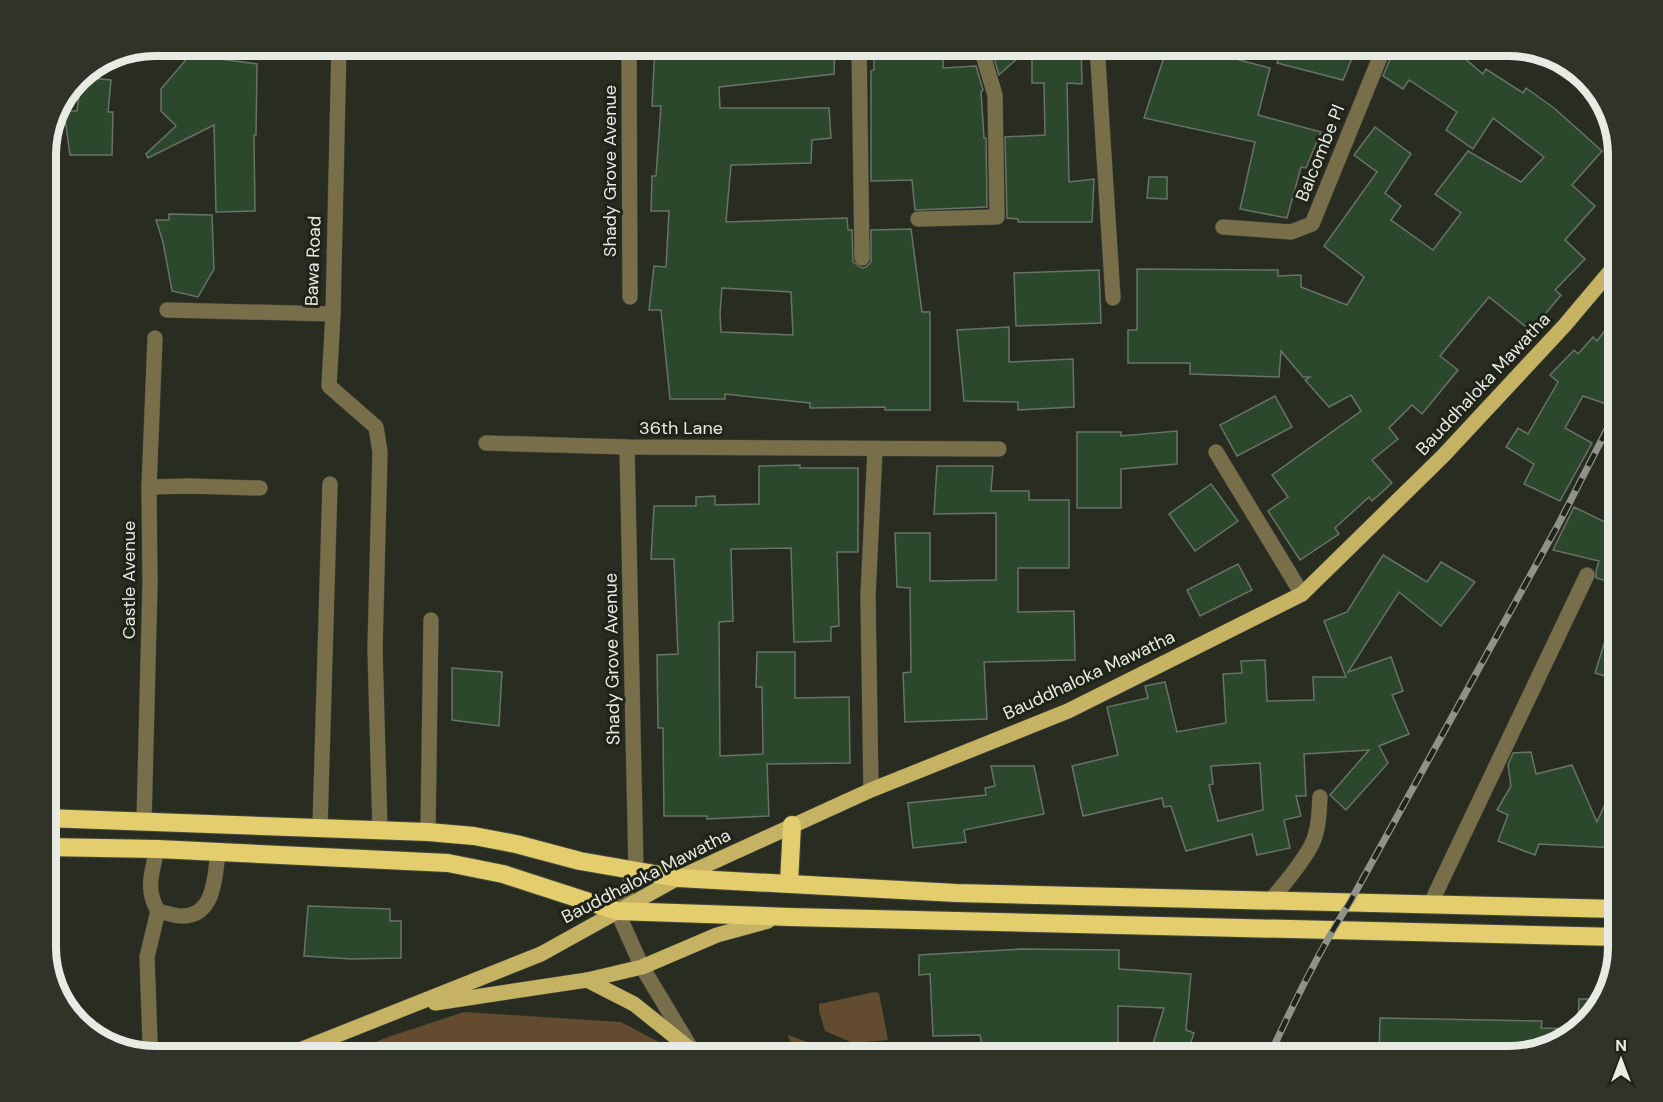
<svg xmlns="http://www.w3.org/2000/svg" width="1663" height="1102" font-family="'DM Sans',sans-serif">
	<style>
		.green { fill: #624b2f }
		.building { fill: #2b482c; stroke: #687367; stroke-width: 1.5; fill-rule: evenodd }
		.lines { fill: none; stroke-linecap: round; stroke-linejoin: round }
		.minor-casing { stroke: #44483c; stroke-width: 16 }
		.major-casing { stroke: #44483c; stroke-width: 16 }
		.highway-casing { stroke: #44483c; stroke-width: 20 }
		.minor { stroke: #786f4a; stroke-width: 15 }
		.major { stroke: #c5b263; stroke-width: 15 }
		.highway { stroke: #e3cd6c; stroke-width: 18 }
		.rail-casing { stroke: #8f9288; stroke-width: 7 }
		.rail { stroke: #202317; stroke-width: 4.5; stroke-dasharray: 14; stroke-linecap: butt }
		.labels { text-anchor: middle; stroke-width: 6; stroke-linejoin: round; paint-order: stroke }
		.street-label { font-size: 18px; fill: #e8ebe3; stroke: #202317 }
		.rim { fill: none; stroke: #e8ebe3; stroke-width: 8 }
	</style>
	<rect width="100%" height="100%" fill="#292d21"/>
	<g class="green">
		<polygon points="874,992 879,993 888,1040 853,1043 825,1031 819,1011 819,1004"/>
		<polygon points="464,1012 621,1022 670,1048 674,1057 338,1057 388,1037"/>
		<polygon points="788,1035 816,1045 842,1057 796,1057"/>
	</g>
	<g class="building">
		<path d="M655,45H835L834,74L719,87L720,108H829L831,138L812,140L811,163L731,165L726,222L847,218L848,230H852L853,262L862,268L866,267L871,262V230L911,229L922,312H930V410H885V407L810,408V403L725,394V399H670L661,310H649L654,266L666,267L669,211H651L652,176H656L661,106H652ZM722,288L791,292L793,335L721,332L720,313Z"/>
		<polygon points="874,45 943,45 943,68 976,66 983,90 981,92 984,138 986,138 987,207 915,210 912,180 871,181 871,71 874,70"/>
		<polygon points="990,45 1081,45 1082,84 1067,83 1069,182 1094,179 1092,222 1018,222 1018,219 1007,218 1005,137 1045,135 1044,83 1032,83 1032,45 999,75"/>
		<polygon points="1168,45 1182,45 1270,68 1258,115 1321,132 1306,168 1301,167 1287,218 1240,209 1255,142 1144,118"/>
		<polygon points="1282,45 1344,45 1356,49 1343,80 1277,63"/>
		<polygon points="1396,45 1449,45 1483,74 1486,69 1523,93 1526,88 1554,108 1602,151 1572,185 1595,206 1565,240 1585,259 1555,290 1561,295 1531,331 1489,297 1440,356 1458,370 1422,414 1412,405 1389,428 1398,439 1372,460 1392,483 1372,501 1369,497 1335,528 1339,534 1300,560 1268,511 1288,497 1272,475 1361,411 1351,395 1329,407 1305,380 1310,377 1303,377 1281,351 1279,377 1190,374 1190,363 1128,363 1128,330 1137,330 1137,269 1278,270 1278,276 1301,275 1301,287 1347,305 1364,277 1324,246 1377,172 1354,155 1375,127 1411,154 1385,193 1401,206 1391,220 1433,250 1461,213 1435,194 1468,151 1521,182 1544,157 1493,118 1473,149 1446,130 1457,112 1409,80 1403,89 1383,76"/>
		<polygon points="190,55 257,64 256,135 254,135 255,211 216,212 214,125 148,158 146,154 176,126 161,111 161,89"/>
		<polygon points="81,77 111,80 108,112 113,112 112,155 70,155 64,111 77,111"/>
		<polygon points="1149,177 1167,177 1167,199 1147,198"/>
		<polygon points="169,214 212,215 214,269 198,297 172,291 163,242 156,220 169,220"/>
		<polygon points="1099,270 1101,323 1016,326 1014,273"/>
		<polygon points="1618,313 1618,408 1583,396 1565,428 1592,443 1560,501 1524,484 1534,464 1506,447 1518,428 1528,434 1558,382 1550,375 1574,350 1578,354 1593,337 1597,341"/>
		<polygon points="1009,327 1009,362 1073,359 1074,407 1018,410 1018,402 964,401 957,330"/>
		<polygon points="1275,396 1292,427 1237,456 1220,425"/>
		<polygon points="1177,431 1177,464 1121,469 1121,508 1077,508 1077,432 1121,432 1121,436"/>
		<polygon points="800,465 800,468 858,468 858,552 837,552 839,626 831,627 831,641 794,642 791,548 731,549 733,621 719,622 720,756 763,754 762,687 756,687 757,652 795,652 795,698 849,697 850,763 767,764 769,816 707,819 707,816 664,816 663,728 658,728 657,655 678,654 674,559 651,559 654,506 696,506 696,497 715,496 715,505 759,504 759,466"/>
		<polygon points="937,466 993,466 991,491 1029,491 1029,500 1069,500 1069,568 1018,568 1018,612 1074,611 1075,660 984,662 987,719 905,722 903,673 911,672 910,588 897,587 895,533 930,533 930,581 996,580 996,513 934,514"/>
		<polygon points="1211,484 1238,521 1195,551 1169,514"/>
		<polygon points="1574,507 1611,525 1614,514 1618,515 1618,584 1596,578 1596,571 1599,561 1553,550"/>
		<path d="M1383,555L1427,582L1441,562L1475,582L1441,626L1399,592L1348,672L1391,657L1403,691L1392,695L1409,734L1379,746L1388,763L1346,810L1330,795L1369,750L1304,754L1306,796H1296L1301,816L1284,820L1290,848L1257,855L1252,834L1186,851L1171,806L1164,807L1162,798L1083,816L1072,766L1118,755L1107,707L1148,698L1145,686L1165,682L1177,732L1226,723L1223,674L1242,673L1241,661L1265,660L1267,701L1314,700L1313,677H1346L1324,621L1347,612ZM1260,763L1263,810L1218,821L1209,785L1213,784L1211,766Z"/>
		<polygon points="1238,564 1252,590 1200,616 1187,590"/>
		<polygon points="1614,612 1618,613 1618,680 1595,673"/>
		<polygon points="452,668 502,672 499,726 452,720"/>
		<polygon points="1531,752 1536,774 1572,765 1597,822 1618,775 1618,848 1539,844 1535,855 1498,841 1508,815 1497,810 1511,786 1508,765 1513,753"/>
		<polygon points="991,766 1034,766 1044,814 964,830 966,842 913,848 908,803 986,795 985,788 995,786"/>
		<polygon points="308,906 390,909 390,921 401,921 401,958 351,959 304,956"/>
		<polygon points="1022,949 1119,950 1119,969 1191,974 1186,1030 1194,1033 1186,1057 1149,1057 1164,1008 1118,1006 1118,1054 984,1054 980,1035 933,1036 930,974 919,975 919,955"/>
		<polygon points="1579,999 1602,999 1600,1008 1578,1028"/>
		<polygon points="1380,1018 1542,1021 1541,1028 1578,1029 1563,1042 1509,1057 1379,1057"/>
	</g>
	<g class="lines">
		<defs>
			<g id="minor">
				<polyline points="629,45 630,297"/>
				<polyline points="859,45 862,258"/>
				<polyline points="1097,45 1113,298"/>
				<polyline points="918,219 997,217 995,95 980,45"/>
				<polyline points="1223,227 1291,232 1312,224 1385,45"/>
				<polyline points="167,310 333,314 339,45"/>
				<polyline points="333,314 329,386 376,427 380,452 375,649 380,830"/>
				<polyline points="486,443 627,447 999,449"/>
				<polyline points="627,447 636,870 617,911 642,967 692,1050"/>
				<polyline points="1216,452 1302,594"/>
				<polyline points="149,487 189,486 260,488"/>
				<polyline points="871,790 868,596 875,449"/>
				<polyline points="144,822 150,584 149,487 155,338"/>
				<polyline points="320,827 330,484"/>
				<polyline points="428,832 431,620"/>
				<path d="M1272,899C1286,881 1302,864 1312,844C1319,829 1319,812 1320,797"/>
				<polyline points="1430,905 1587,575"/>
				<path d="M158,911C166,913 174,916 182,916C215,916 215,876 218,852"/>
				<path d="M150,1041L147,957L158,911C145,889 152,873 157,849"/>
			</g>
			<g id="major">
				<polyline points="1545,56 1591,87"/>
				<polyline points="587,980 634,1004 694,1052"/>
				<polyline points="435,1003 587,980 642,967 717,935 768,921"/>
				<polyline points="282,1057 541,954 678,878 871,790 1068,711 1302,594 1443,456 1565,325 1618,262"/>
			</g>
			<g id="highway">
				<polyline points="45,818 428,832 474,836 516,844 580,861 678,878 956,893 1618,909"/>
				<polyline points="45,847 157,849 448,863 503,874 617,911 790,917 1618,937"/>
				<polyline points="789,883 792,825"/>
			</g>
		</defs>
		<use href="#minor" class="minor-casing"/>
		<use href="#major" class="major-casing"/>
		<use href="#highway" class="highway-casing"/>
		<use href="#minor" class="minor"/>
		<use href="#major" class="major"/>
		<use href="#highway" class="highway"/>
		<defs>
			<path id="rail" d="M1269,1057C1293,1004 1319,951 1350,902L1558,525L1618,408"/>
		</defs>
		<use href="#rail" class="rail-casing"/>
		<use href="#rail" class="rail"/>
	</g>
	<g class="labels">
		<g class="street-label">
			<text transform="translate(1320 153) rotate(-68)" y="6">Balcombe Pl</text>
			<text transform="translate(610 171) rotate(-90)" y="6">Shady Grove Avenue</text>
			<text transform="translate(313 261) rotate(-88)" y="6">Bawa Road</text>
			<text transform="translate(1483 384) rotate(-47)" y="6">Bauddhaloka Mawatha</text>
			<text x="681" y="434">36th Lane</text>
			<text transform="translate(129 580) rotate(-90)" y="6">Castle Avenue</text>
			<text transform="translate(612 659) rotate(-91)" y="6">Shady Grove Avenue</text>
			<text transform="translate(1089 675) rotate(-25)" y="6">Bauddhaloka Mawatha</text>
			<text transform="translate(646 876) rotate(-27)" y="6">Bauddhaloka Mawatha</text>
		</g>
	</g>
	<path d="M0 0H1663V1102H0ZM155 56H1509A99 99 0 0 1 1608 155V947A99 99 0 0 1 1509 1046H155A99 99 0 0 1 56 947V155A99 99 0 0 1 155 56Z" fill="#303327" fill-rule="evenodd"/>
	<path class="rim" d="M155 56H1509A99 99 0 0 1 1608 155V947A99 99 0 0 1 1509 1046H155A99 99 0 0 1 56 947V155A99 99 0 0 1 155 56Z"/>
	<g transform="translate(1621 1060)" stroke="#202317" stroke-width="4.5" paint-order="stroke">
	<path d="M0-4.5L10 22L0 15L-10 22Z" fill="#e8ebe3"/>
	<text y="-9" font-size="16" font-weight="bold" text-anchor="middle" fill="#e8ebe3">N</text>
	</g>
</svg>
